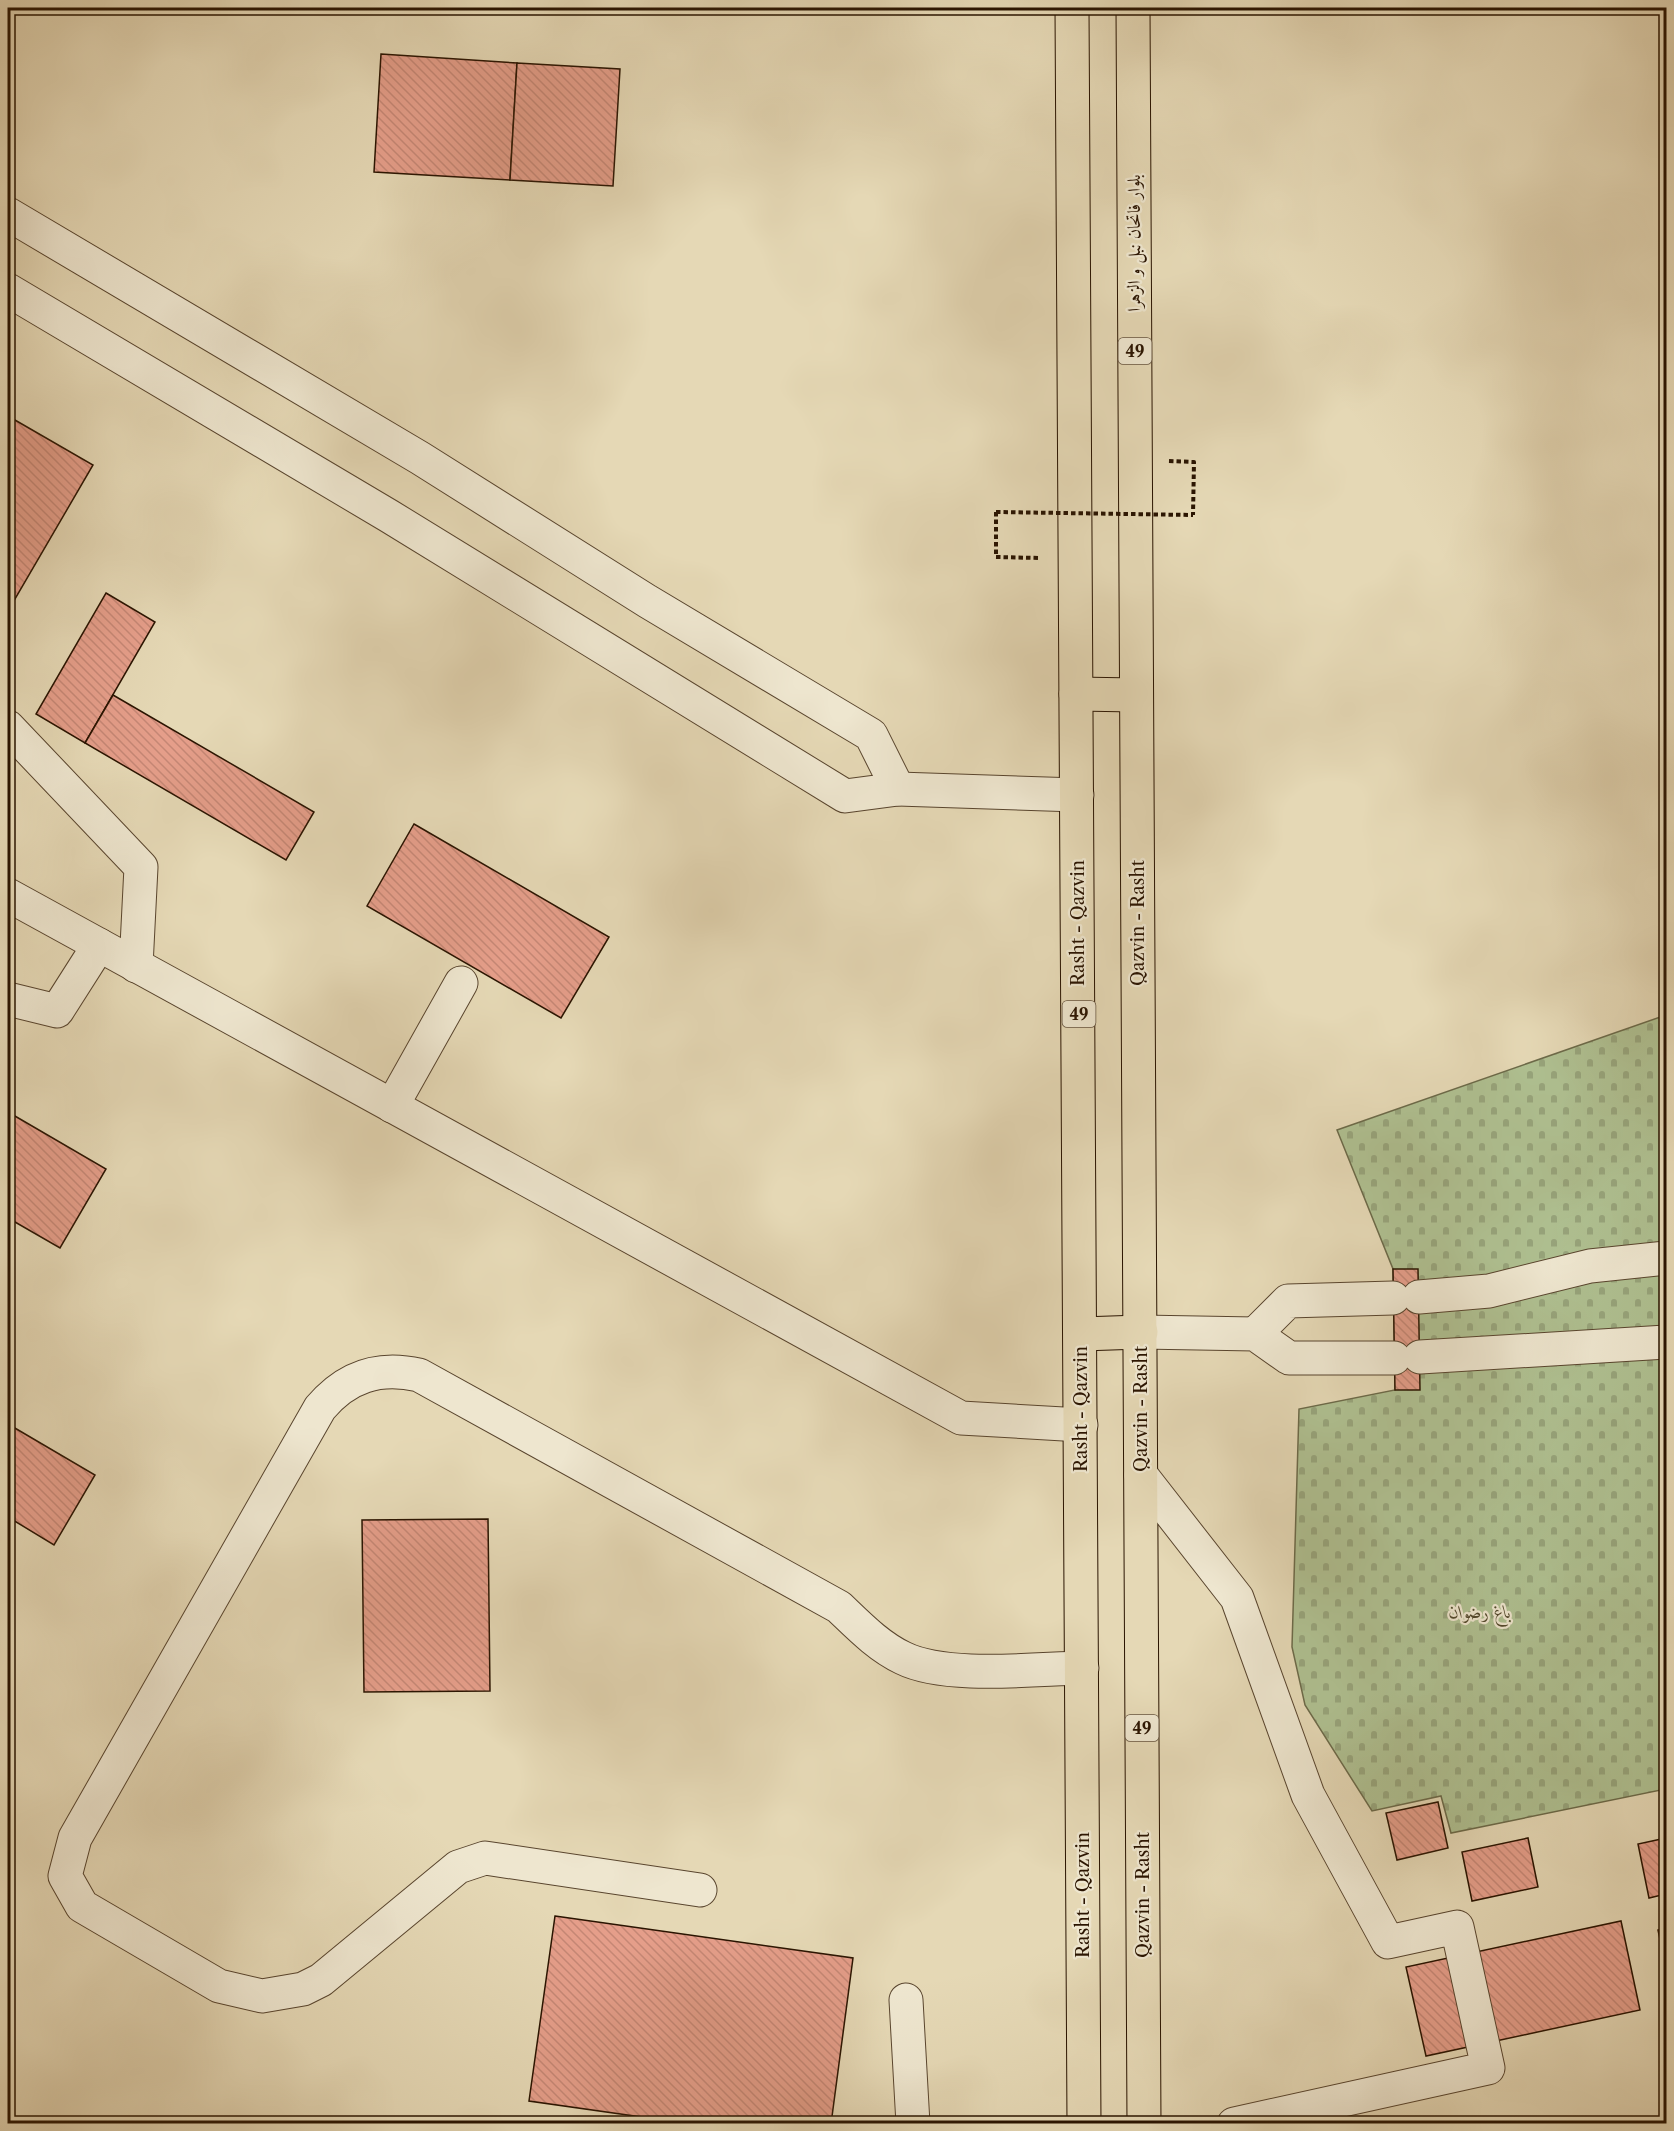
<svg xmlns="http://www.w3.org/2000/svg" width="1674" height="2131" font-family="'Libre Caslon Text',Amiri,serif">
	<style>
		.cemetery { fill: url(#cemetery-stones); stroke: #6c6a49; stroke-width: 1.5 }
		.building { fill: url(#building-back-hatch); stroke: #2a1401; stroke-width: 1.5 }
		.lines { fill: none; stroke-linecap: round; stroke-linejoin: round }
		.minor-casing { stroke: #59452e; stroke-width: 35 }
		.highway-casing { stroke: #2a1401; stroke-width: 35 }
		.path { stroke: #2a1401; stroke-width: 4; stroke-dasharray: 4.5 3; stroke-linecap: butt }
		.minor { stroke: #eee6cf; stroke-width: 33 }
		.highway { stroke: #e5d8b5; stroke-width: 33 }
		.path-bridge { stroke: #2a1401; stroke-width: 4; stroke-dasharray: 4.5 3; stroke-linecap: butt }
		.labels { text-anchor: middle; stroke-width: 4.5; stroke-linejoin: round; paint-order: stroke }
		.shield { fill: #eee6cf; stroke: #65533f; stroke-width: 1.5 }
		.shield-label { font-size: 16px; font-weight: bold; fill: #2a1401 }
		.street-label { font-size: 18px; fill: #2a1401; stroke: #eee6cf }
		.park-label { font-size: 18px; font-style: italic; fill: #52482c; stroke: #eee6cf }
	</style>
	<defs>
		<pattern id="cemetery-stones" width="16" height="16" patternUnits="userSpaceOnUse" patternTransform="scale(1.5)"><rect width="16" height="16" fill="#afc091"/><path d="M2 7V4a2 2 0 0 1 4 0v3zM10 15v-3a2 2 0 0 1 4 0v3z" fill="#97a47b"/></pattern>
		<pattern id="building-back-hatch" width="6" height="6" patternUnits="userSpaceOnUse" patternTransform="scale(1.5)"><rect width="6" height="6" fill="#e59e8a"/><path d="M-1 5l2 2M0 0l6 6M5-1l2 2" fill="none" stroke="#c58775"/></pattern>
	</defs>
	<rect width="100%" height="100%" fill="#e5d8b5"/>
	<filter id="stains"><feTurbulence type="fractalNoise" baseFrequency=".00333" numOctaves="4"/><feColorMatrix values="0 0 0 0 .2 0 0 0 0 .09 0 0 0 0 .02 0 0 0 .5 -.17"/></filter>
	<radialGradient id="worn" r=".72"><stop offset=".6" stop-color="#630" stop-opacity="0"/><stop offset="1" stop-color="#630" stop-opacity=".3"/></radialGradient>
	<polygon class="cemetery" points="1666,1015 1666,1789 1451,1833 1441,1796 1372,1811 1305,1705 1292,1647 1299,1409 1395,1390 1393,1269 1337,1130"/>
	<g class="building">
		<polygon points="381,54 517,63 510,180 374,172"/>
		<polygon points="517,63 620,69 613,186 510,180"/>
		<polygon points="8,416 93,465 8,611"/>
		<polygon points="106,593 155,622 85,743 36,714"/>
		<polygon points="113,695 314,812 286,860 85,743"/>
		<polygon points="414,824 609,937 561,1018 367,906"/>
		<polygon points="8,1112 106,1169 60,1248 8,1218"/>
		<polygon points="1393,1269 1418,1269 1420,1390 1395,1390"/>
		<polygon points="8,1424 95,1475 54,1545 8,1517"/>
		<polygon points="488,1519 490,1691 364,1692 362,1520"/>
		<polygon points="1438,1802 1448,1848 1397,1860 1386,1813"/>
		<polygon points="1528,1838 1538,1887 1472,1901 1462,1852"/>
		<polygon points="1666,1838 1666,1894 1649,1898 1638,1844"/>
		<polygon points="555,1916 853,1958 831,2124 691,2124 529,2101"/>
		<polygon points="1621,1921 1640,2010 1426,2056 1406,1967"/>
		<polygon points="1666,1928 1666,1967 1658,1930"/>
	</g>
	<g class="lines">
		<defs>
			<g id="minor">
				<polyline points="8,214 420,458 647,601 871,735 898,789 845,796 389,516 8,290"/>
				<polyline points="8,727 141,867 136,966"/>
				<polyline points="898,789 1077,795"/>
				<polyline points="8,895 961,1418 1081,1425"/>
				<polyline points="8,999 57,1011 99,945"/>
				<polyline points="392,1106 461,983"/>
				<polyline points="1419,1297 1489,1291 1590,1266 1666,1258"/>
				<polyline points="1141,1332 1255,1334 1289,1358 1394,1358"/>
				<polyline points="1255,1334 1288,1301 1393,1298"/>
				<polyline points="1420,1357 1666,1342"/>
				<polyline points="1141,1475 1237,1598 1308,1795 1388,1942 1457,1927 1488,2068 1234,2124"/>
				<path d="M700,1890L485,1858L458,1867L321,1980L303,1989L262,1996L219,1986L82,1906L65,1876L75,1838L320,1408C347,1376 379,1366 419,1375L839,1607C859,1626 878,1646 903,1658C945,1679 1034,1669 1082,1668"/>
				<polyline points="906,2000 913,2124"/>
			</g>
			<g id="highway">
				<polyline points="1072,8 1084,2124"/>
				<polyline points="1133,8 1144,2124"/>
				<polyline points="1076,694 1136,695"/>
				<polyline points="1081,1334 1141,1332"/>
			</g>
		</defs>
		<use href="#minor" class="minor-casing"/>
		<use href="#highway" class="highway-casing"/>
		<g class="path">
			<polyline points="1169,461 1194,462 1193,515"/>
			<polyline points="996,512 996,557 1039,558"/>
		</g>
		<use href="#minor" class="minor"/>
		<use href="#highway" class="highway"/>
		<polyline class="path-bridge" points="996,512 1193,515"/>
	</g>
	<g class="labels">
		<g class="shield">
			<rect x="1118.5" y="338" width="33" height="26" rx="4.5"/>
			<rect x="1062.5" y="1001" width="33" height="26" rx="4.5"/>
			<rect x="1125.5" y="1715" width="33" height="26" rx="4.5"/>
		</g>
		<g class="shield-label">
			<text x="1135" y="357">49</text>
			<text x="1079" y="1020">49</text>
			<text x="1142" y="1734">49</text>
		</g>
		<g class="street-label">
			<text transform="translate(1134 243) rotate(-90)" y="6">بلوار فاتحان نبل و الزهرا</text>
			<text transform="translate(1078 923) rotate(-90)" y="6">Rasht - Qazvin</text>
			<text transform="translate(1138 923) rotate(-90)" y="6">Qazvin - Rasht</text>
			<text transform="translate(1081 1409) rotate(-90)" y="6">Rasht - Qazvin</text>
			<text transform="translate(1141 1409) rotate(-90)" y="6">Qazvin - Rasht</text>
			<text transform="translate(1083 1895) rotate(-90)" y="6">Rasht - Qazvin</text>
			<text transform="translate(1143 1895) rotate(-90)" y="6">Qazvin - Rasht</text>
		</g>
		<g class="park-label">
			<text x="1480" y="1618">باغ رضوان</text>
		</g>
	</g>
	<rect width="1674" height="2131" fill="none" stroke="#e5d8b5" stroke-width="30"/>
	<rect x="9" y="9" width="1656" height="2113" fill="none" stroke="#2a1401" stroke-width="3"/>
	<rect x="15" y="15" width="1644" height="2101" fill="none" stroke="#2a1401" stroke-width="1.5"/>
	<rect width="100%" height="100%" filter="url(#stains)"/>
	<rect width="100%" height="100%" fill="url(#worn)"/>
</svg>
